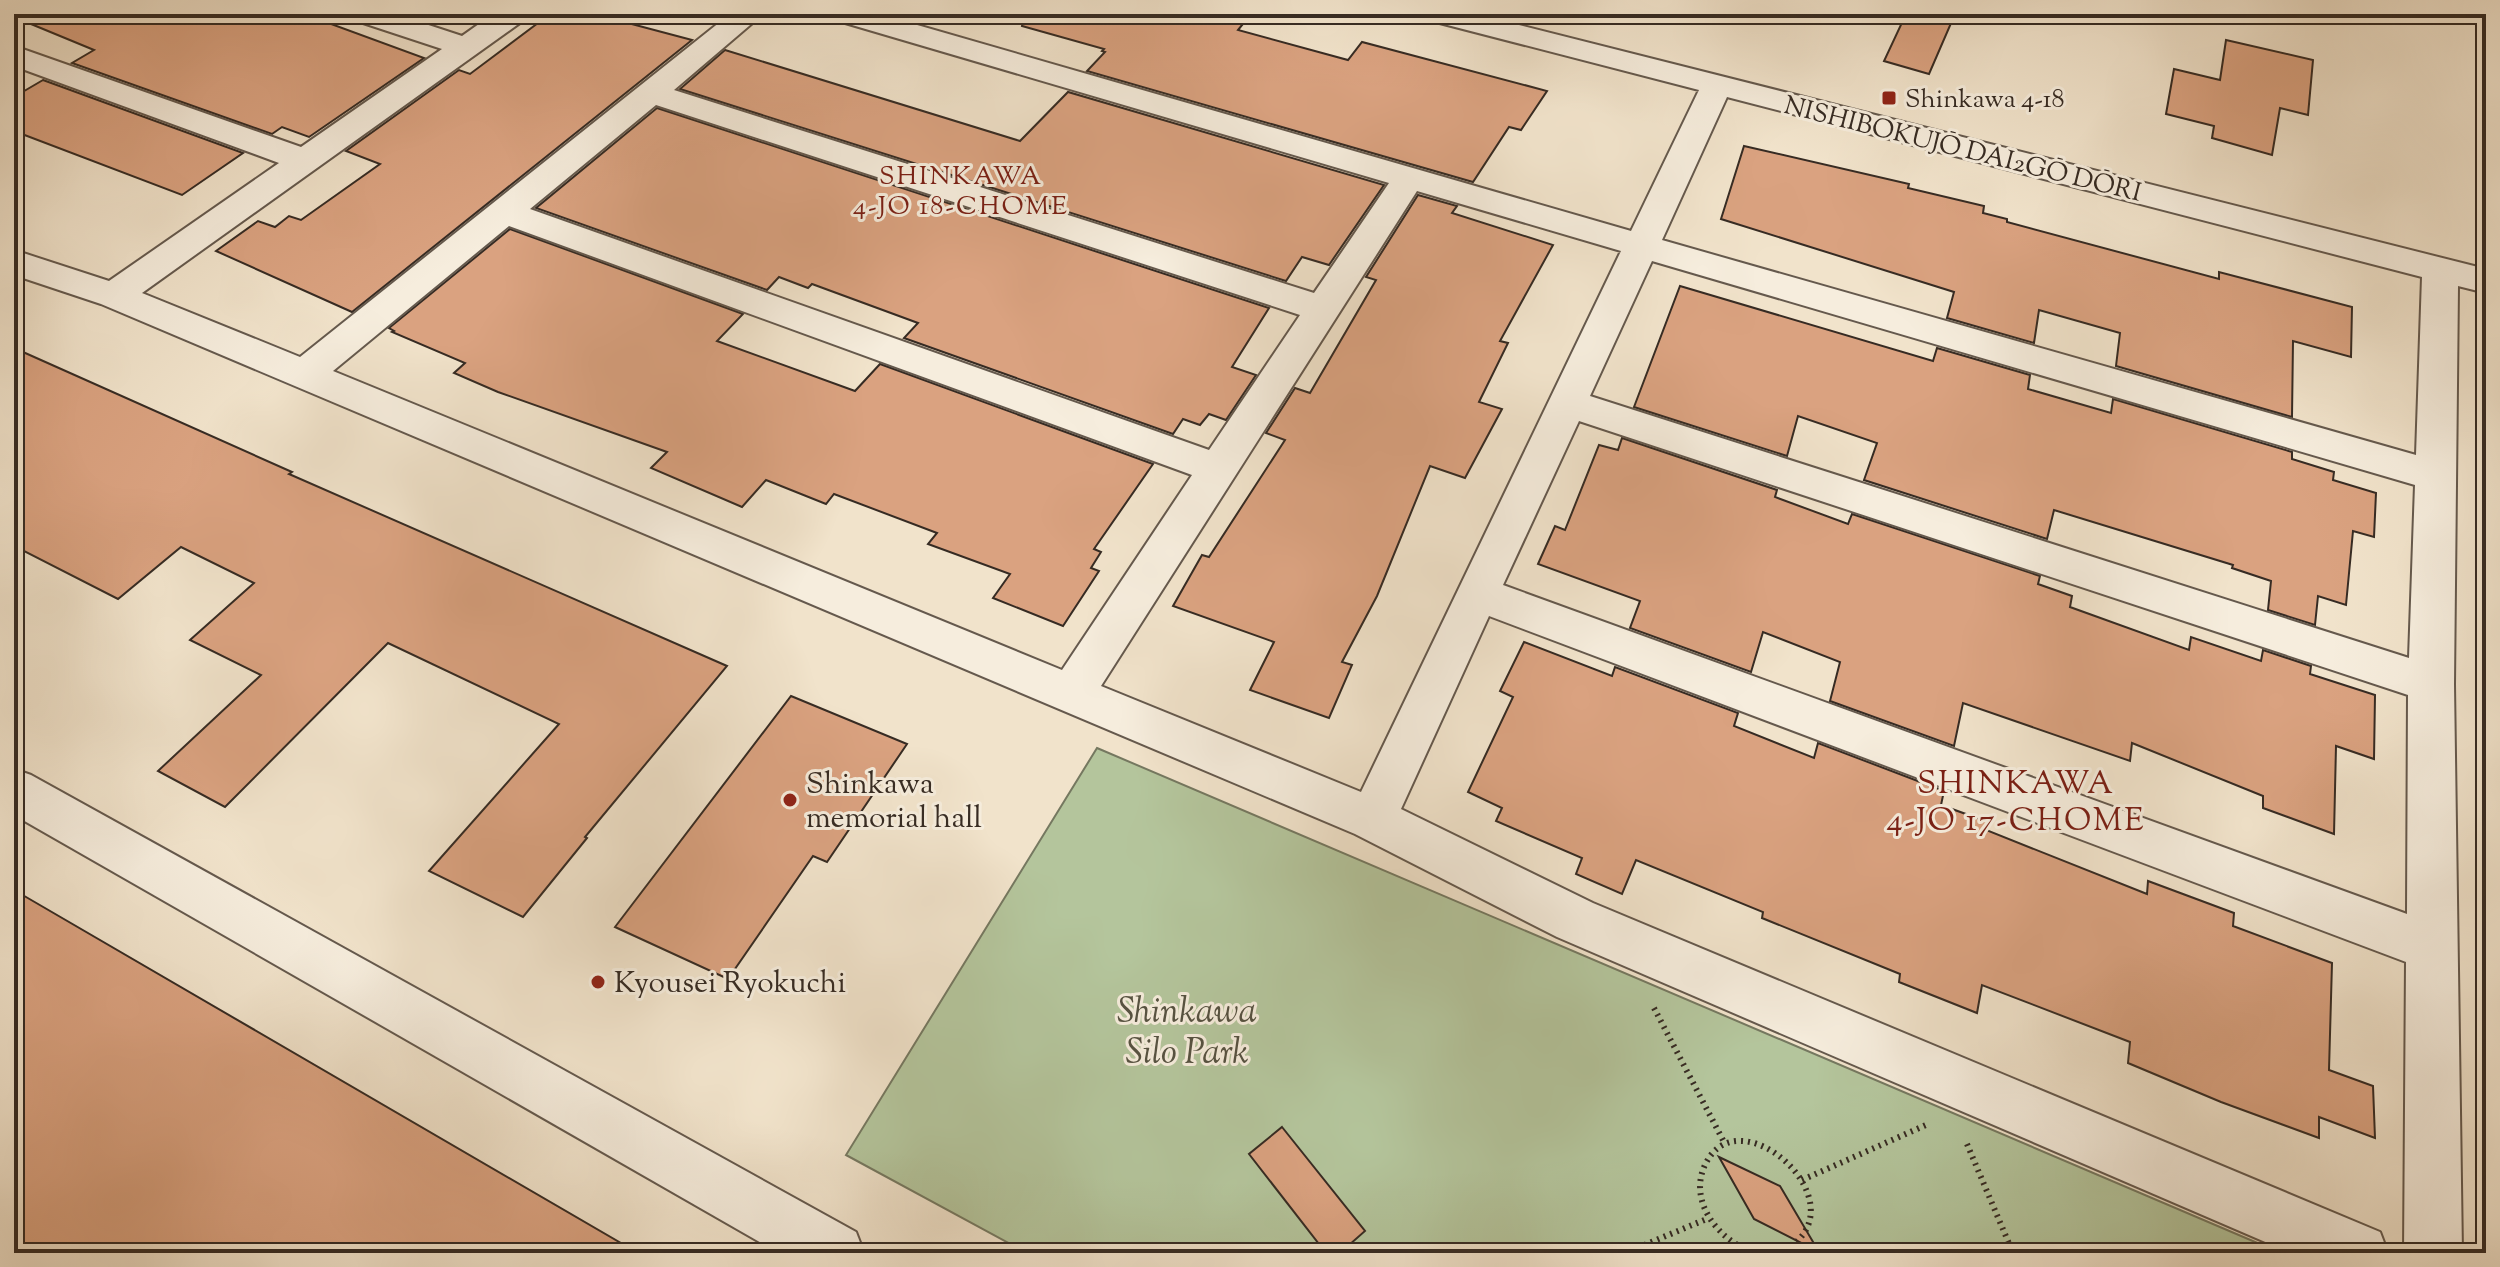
<svg xmlns="http://www.w3.org/2000/svg" width="2500" height="1267" font-family="'Sorts Mill Goudy',serif">
	<style>
		.green { fill: #b4c59c; stroke: #757860; stroke-width: 2 }
		.building { fill: #daa280; stroke: #362b23; stroke-width: 2 }
		.lines { fill: none; stroke-linecap: round; stroke-linejoin: round }
		.minor-casing { stroke: #65594d; stroke-width: 4 }
		.path { stroke: #362b23; stroke-width: 6; stroke-dasharray: 2 5; stroke-linecap: butt }
		.minor { fill: #f6eddd; fill-rule: evenodd }
		.poi-dot { fill: #8f2418; stroke: #f6eddd; stroke-width: 3 }
		.labels { text-anchor: middle; stroke-width: 6; stroke-linejoin: round; paint-order: stroke }
		.far-poi-label { font-size: 26px; fill: #362b23; stroke: #f6eddd; text-anchor: start }
		.far-street-label { font-size: 26px; fill: #362b23; stroke: #f6eddd }
		.far-neighbourhood-label { font-size: 26px; letter-spacing: 2px; fill: #7a1f14; stroke: #f6eddd }
		.poi-label { font-size: 30px; fill: #362b23; stroke: #f6eddd; text-anchor: start }
		.neighbourhood-label { font-size: 32px; letter-spacing: 2px; fill: #7a1f14; stroke: #f6eddd }
		.near-park-label { font-size: 36px; font-style: italic; fill: #565241; stroke: #f6eddd }
	</style>
	<rect width="100%" height="100%" fill="#f1e3cb"/>
	<filter id="stains"><feTurbulence type="fractalNoise" baseFrequency=".0025" numOctaves="4"/><feColorMatrix values="0 0 0 0 .2 0 0 0 0 .09 0 0 0 0 .02 0 0 0 .5 -.17"/></filter>
	<radialGradient id="worn" r=".72"><stop offset=".6" stop-color="#630" stop-opacity="0"/><stop offset="1" stop-color="#630" stop-opacity=".3"/></radialGradient>
	<polygon class="green" points="1097,748 2281,1253 1027,1253 846,1155"/>
	<g class="building">
		<polygon points="14,14 304,14 424,58 309,137 282,127 272,134 72,63 94,50 14,17"/>
		<polygon points="550,14 594,14 692,40 352,312 216,251 258,221 275,227 289,216 301,220 380,164 346,151 459,70 470,74"/>
		<polygon points="1024,14 1251,14 1238,30 1348,60 1362,42 1547,91 1521,130 1509,127 1473,182 1087,71 1105,52 1102,51 1104,49 1022,26"/>
		<polygon points="1906,14 1955,14 1929,74 1884,61"/>
		<polygon points="2226,40 2313,60 2308,115 2280,108 2272,155 2212,138 2214,126 2166,114 2174,69 2220,80"/>
		<polygon points="725,50 1020,141 1068,92 1384,185 1329,265 1302,257 1286,281 680,89"/>
		<polygon points="43,80 243,153 182,195 14,131 14,97"/>
		<polygon points="657,108 1269,308 1232,367 1256,375 1226,420 1209,414 1200,425 1183,419 1173,434 904,338 918,323 812,284 808,288 779,277 767,290 536,208"/>
		<polygon points="1744,146 1909,184 1908,188 1984,206 1983,213 2007,219 2007,222 2219,279 2219,272 2352,307 2351,357 2293,341 2292,417 2116,366 2120,333 2039,310 2034,343 1947,318 1954,292 1721,219"/>
		<polygon points="1418,195 1457,206 1452,213 1553,245 1500,341 1508,343 1479,402 1502,409 1465,478 1430,466 1377,596 1342,662 1352,665 1329,718 1250,690 1274,642 1173,606 1202,555 1209,557 1285,440 1266,433 1295,388 1310,393 1376,280 1366,277"/>
		<polygon points="510,229 743,314 717,341 855,391 880,364 1153,464 1094,549 1101,552 1091,568 1099,571 1063,626 993,598 1010,574 928,544 937,533 834,494 826,504 766,480 742,507 651,468 667,452 498,392 454,373 465,363 392,332 394,331 389,328"/>
		<polygon points="1680,286 1933,361 1937,348 2030,375 2028,389 2111,413 2113,399 2292,452 2292,459 2334,472 2333,480 2376,493 2374,537 2353,531 2346,605 2318,596 2315,625 2268,610 2271,581 2232,568 2233,565 2054,510 2047,539 1864,480 1877,443 1798,416 1787,456 1634,407"/>
		<polygon points="14,348 292,472 289,474 727,666 585,837 587,838 523,917 429,871 559,724 388,643 225,807 158,771 261,675 190,640 254,583 181,547 118,599 14,546"/>
		<polygon points="1622,438 1777,490 1775,497 1848,524 1852,514 2040,576 2038,584 2072,596 2070,607 2189,650 2191,637 2261,661 2263,650 2311,666 2310,674 2375,695 2374,759 2336,746 2334,834 2263,808 2263,796 2132,743 2130,761 1963,703 1954,746 1830,701 1840,662 1763,632 1751,672 1630,628 1640,601 1538,564 1555,526 1565,530 1599,445 1618,450"/>
		<polygon points="1524,642 1612,676 1615,667 1738,713 1734,726 1814,758 1818,743 1944,791 1941,805 1988,822 1986,830 2147,894 2148,881 2234,913 2233,926 2332,963 2329,1070 2373,1086 2375,1138 2319,1117 2319,1138 2221,1102 2128,1063 2130,1042 1982,985 1977,1013 1899,982 1900,974 1762,918 1763,912 1636,860 1622,894 1576,874 1582,858 1496,821 1502,808 1468,792 1513,697 1500,691"/>
		<polygon points="791,696 907,744 827,862 813,856 728,979 615,927"/>
		<polygon points="14,890 638,1253 14,1253"/>
		<polygon points="1282,1127 1365,1231 1340,1253 1326,1253 1249,1154"/>
		<polygon points="1719,1157 1780,1186 1819,1252 1754,1219"/>
	</g>
	<g class="lines">
		<defs>
			<g id="minor">
				<path d="M350,14H395L462,36L493,14H528L524,20L142,293L300,357L730,14H763L674,90L1314,293L1389,183L835,20L831,14H879L1631,231L1699,90L1428,20L1424,14H1475L2486,269V293L2458,286L2454,684L2462,1253H2404L2406,962L1489,616L1401,809L1593,903L2380,1232L2388,1253H2291L1557,937L1355,834L101,304L14,275V250L109,281L279,163L14,66V46L301,147L442,49L354,20ZM1727,97L2422,277L2416,455L1662,240ZM656,105L1300,315L1209,450L530,209ZM1417,191L1621,251L1361,792L1101,686ZM509,226L1192,475L1062,670L333,371ZM1652,261L2415,485L2409,658L1590,396ZM1579,421L2408,695L2407,914L1503,585Z"/>
				<polygon points="14,769 31,775 856,1232 864,1253 779,1253 14,815"/>
			</g>
		</defs>
		<use href="#minor" class="minor-casing"/>
		<g class="path">
			<polyline points="1654,1008 1725,1144"/>
			<polyline points="1967,1144 2013,1253"/>
			<polyline points="1802,1180 1926,1125"/>
			<polyline points="1625,1253 1709,1218"/>
			<path d="M1756,1253C1720,1243 1686,1201 1706,1163C1739,1097 1852,1195 1795,1243C1789,1247 1779,1250 1772,1253"/>
		</g>
		<use href="#minor" class="minor"/>
	</g>
	<g class="poi-dot">
		<rect x="1881" y="90" width="16" height="16" rx="4"/>
		<circle cx="790" cy="800" r="8"/>
		<circle cx="598" cy="982" r="8"/>
	</g>
	<g class="labels">
		<g class="far-poi-label">
			<text x="1905" y="107">Shinkawa 4-18</text>
		</g>
		<g class="far-street-label">
			<text transform="translate(1963 148) rotate(14)" y="9">NISHIBOKUJŌ DAI2GŌ DŌRI</text>
		</g>
		<g class="far-neighbourhood-label">
			<text x="961" y="184">SHINKAWA<tspan x="961" dy="30">4-JO 18-CHOME</tspan></text>
		</g>
		<g class="poi-label">
			<text x="806" y="793">Shinkawa<tspan x="806" dy="34">memorial hall</tspan></text>
			<text x="614" y="992">Kyousei Ryokuchi</text>
		</g>
		<g class="neighbourhood-label">
			<text x="2016" y="793">SHINKAWA<tspan x="2016" dy="37">4-JO 17-CHOME</tspan></text>
		</g>
		<g class="near-park-label">
			<text x="1187" y="1022">Shinkawa<tspan x="1187" dy="41">Silo Park</tspan></text>
		</g>
	</g>
	<rect width="2500" height="1267" fill="none" stroke="#f1e3cb" stroke-width="48"/>
	<rect x="16" y="16" width="2468" height="1235" fill="none" stroke="#362b23" stroke-width="4"/>
	<rect x="24" y="24" width="2452" height="1219" fill="none" stroke="#362b23" stroke-width="2"/>
	<rect width="100%" height="100%" filter="url(#stains)"/>
	<rect width="100%" height="100%" fill="url(#worn)"/>
</svg>
